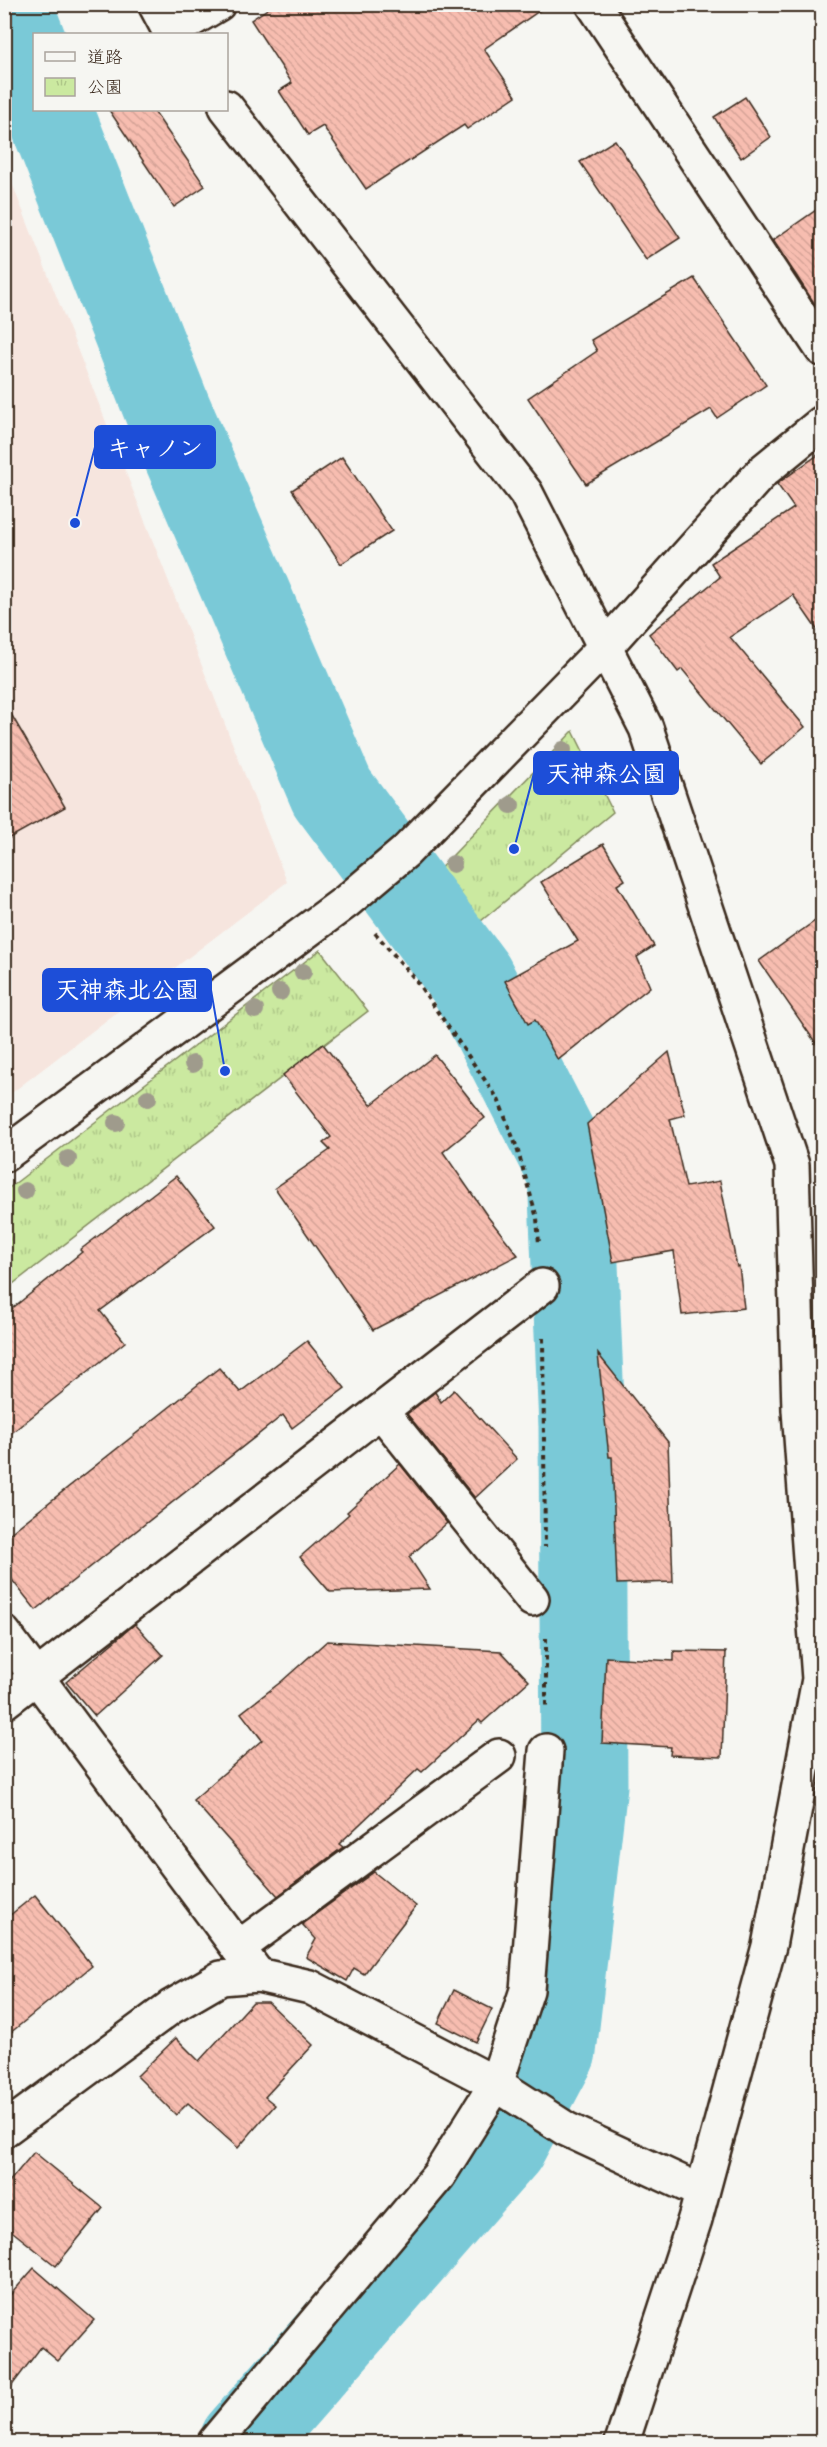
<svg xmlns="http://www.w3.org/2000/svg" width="827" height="2447" font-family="'Architects Daughter','Klee One',sans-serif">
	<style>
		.built { fill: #f6e5de }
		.park { fill: url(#park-tufts); stroke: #838a5f; stroke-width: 1.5 }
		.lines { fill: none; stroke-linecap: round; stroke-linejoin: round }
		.river { stroke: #7ac9d7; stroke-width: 87 }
		.building { fill: url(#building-back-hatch); stroke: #3b2a1e; stroke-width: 1.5 }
		.minor-casing { stroke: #3b2a1e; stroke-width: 38 }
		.tertiary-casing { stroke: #3b2a1e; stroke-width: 38 }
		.path { stroke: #3b2a1e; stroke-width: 4; stroke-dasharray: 4.5 4.5; stroke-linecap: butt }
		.minor { stroke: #f6f6f2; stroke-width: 33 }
		.tertiary { stroke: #f6f6f2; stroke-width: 33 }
		.tree { fill: #9f9b8c }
		.leader { fill: none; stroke: #1d4ed8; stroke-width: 2 }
		.callout-dot { fill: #1d4ed8; stroke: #f6f6f2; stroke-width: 2 }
		.callout { fill: #1d4ed8; stroke: #1d4ed8; stroke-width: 2 }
		.callout-label { font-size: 24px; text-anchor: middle; font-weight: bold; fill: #fff }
	</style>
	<defs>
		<pattern id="park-tufts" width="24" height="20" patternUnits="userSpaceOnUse" patternTransform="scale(1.5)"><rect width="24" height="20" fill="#cbe9a0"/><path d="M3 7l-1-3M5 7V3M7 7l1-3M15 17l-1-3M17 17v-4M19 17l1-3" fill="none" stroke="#afc889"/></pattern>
		<pattern id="building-back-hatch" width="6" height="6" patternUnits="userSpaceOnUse" patternTransform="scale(1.5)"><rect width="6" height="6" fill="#f7bdb0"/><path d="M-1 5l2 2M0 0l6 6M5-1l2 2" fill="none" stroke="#d5a397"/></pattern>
	</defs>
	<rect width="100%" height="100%" fill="#f6f6f2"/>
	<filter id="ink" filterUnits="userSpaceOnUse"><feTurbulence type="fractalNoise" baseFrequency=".0167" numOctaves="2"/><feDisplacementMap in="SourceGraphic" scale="12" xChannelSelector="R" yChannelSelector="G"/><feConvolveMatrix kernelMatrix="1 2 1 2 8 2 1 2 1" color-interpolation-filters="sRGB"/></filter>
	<g filter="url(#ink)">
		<polygon class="built" points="4,163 287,882 5,1098 4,1098"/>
		<g class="park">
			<polygon points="573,731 613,812 470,930 424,885"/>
			<polygon points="320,950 368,1011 5,1290 5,1191"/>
		</g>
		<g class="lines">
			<g class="river">
				<polyline points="8,4 34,72"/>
				<polyline points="49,110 168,411 332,792 471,979 571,1173 582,1426 584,1785 553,2051 503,2145 243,2442"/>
			</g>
		</g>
		<g class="building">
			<polygon points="275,4 549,4 484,49 516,96 467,129 464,125 366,189 323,126 308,135 279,91 292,83 251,20"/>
			<polygon points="745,97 771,137 741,158 714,117"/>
			<polygon points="109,110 153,110 205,186 174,207"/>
			<polygon points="615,140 680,238 646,260 580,162"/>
			<polygon points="822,206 822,315 773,240"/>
			<polygon points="694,278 766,385 717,418 711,409 586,484 528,398 597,351 591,340"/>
			<polygon points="822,452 822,637 793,595 730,637 805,727 761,764 682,669 678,672 649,634 720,577 711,563 794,508 777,484"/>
			<polygon points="342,457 392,531 341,564 292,490"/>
			<polygon points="4,702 65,807 4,841"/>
			<polygon points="603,844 625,880 617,885 654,946 637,957 650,987 558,1060 535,1020 528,1024 505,981 578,941 541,882"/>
			<polygon points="822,916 822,1052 759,961"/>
			<polygon points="323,1044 371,1105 435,1055 485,1118 443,1152 488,1217 518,1255 373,1330 275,1188 330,1150 323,1143 331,1137 283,1075"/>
			<polygon points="669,1052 685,1115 670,1119 686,1187 720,1181 737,1267 739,1266 744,1308 682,1315 674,1251 613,1262 587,1124"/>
			<polygon points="176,1176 215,1226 100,1311 125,1342 4,1439 4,1315 82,1252 80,1250"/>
			<polygon points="307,1341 345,1388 292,1428 283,1415 36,1610 4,1570 4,1538 219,1368 240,1392"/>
			<polygon points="598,1354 668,1442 673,1582 617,1584 612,1457 609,1457"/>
			<polygon points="454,1390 517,1459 475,1498 407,1414 435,1392 441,1402"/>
			<polygon points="400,1464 447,1523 409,1557 430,1589 330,1592 300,1557 349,1514 347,1512"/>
			<polygon points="135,1624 163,1655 95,1716 66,1682"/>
			<polygon points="327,1641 501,1651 529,1681 482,1723 479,1720 422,1772 418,1769 339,1844 343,1847 278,1896 193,1800 262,1740 241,1713 282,1681"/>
			<polygon points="674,1651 726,1652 722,1757 670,1755 671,1747 602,1743 606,1657 674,1661"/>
			<polygon points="374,1872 416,1906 364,1974 354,1968 347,1981 306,1957 316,1939 302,1924"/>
			<polygon points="35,1895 92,1966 4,2038 4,1920"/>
			<polygon points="454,1990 492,2009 476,2042 438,2023"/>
			<polygon points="253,2002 268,2002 313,2045 265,2097 275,2105 238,2148 188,2103 176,2115 137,2076 176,2038 199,2061"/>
			<polygon points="34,2152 103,2208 56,2266 4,2225 4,2188"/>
			<polygon points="34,2268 94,2320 58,2361 41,2347 4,2396 4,2302"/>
		</g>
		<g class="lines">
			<defs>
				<g id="minor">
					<polyline points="155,4 171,34"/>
					<polyline points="593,4 822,349"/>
					<polyline points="169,33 218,4"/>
					<polyline points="226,107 526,493 646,728 792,1165 799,1410 819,1679 769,1946 695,2219 622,2442"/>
					<polyline points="381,1411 532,1599"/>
					<polyline points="4,1633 258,1975"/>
					<polyline points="4,1702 542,1286"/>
					<polyline points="238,1948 499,1756"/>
					<polyline points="4,2130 171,2007 221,1978 258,1975 310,1987 496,2084 566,2129 702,2192"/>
					<polyline points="215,2442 439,2175 496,2084 527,1990 546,1751"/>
				</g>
				<polyline id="tertiary" points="4,1155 347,901 405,852 605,647 763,471 822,423"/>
			</defs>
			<use href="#minor" class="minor-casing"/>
			<use href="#tertiary" class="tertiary-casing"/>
			<g class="path">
				<polyline points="375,933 415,979 498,1099 517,1148 537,1218 539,1244"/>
				<polyline points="543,1338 545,1547"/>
				<polyline points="546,1638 546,1709"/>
			</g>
			<use href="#minor" class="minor"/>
			<use href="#tertiary" class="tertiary"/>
		</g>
		<g class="tree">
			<circle cx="563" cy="750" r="9"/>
			<circle cx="511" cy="805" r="9"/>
			<circle cx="453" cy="864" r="9"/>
			<circle cx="303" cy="972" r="9"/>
			<circle cx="280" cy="992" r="9"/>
			<circle cx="255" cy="1010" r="9"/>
			<circle cx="193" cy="1064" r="9"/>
			<circle cx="148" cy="1098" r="9"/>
			<circle cx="116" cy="1123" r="9"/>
			<circle cx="68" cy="1159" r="9"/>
			<circle cx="25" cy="1191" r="9"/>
		</g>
	</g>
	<path class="leader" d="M75 523L95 447M514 849L534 773M225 1071L211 990"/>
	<g class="callout-dot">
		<circle cx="75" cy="523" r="6"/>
		<circle cx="514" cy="849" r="6"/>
		<circle cx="225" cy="1071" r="6"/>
	</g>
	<g class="callout">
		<rect x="95" y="426" width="120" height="42" rx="6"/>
		<rect x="534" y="752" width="144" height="42" rx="6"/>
		<rect x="43" y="969" width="168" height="42" rx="6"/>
	</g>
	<g class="callout-label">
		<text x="155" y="456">キャノン</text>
		<text x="606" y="782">天神森公園</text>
		<text x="127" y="998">天神森北公園</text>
	</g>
	<rect width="827" height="2447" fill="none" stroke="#f6f6f2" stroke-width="24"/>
	<rect x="12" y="12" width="803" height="2423" fill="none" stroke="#3b2a1e" stroke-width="2" filter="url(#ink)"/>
	<rect x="33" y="33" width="195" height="78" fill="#f6f6f2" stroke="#aba49d" stroke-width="1.5"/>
	<rect x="45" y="52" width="30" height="9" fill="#f6f6f2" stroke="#aba49d" stroke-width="1.5"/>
	<text x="87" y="63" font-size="18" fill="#3b2a1e">道路</text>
	<rect x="45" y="78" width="30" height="18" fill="url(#park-tufts)" stroke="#aba49d" stroke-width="1.5"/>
	<text x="87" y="93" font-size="18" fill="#3b2a1e">公園</text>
</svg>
